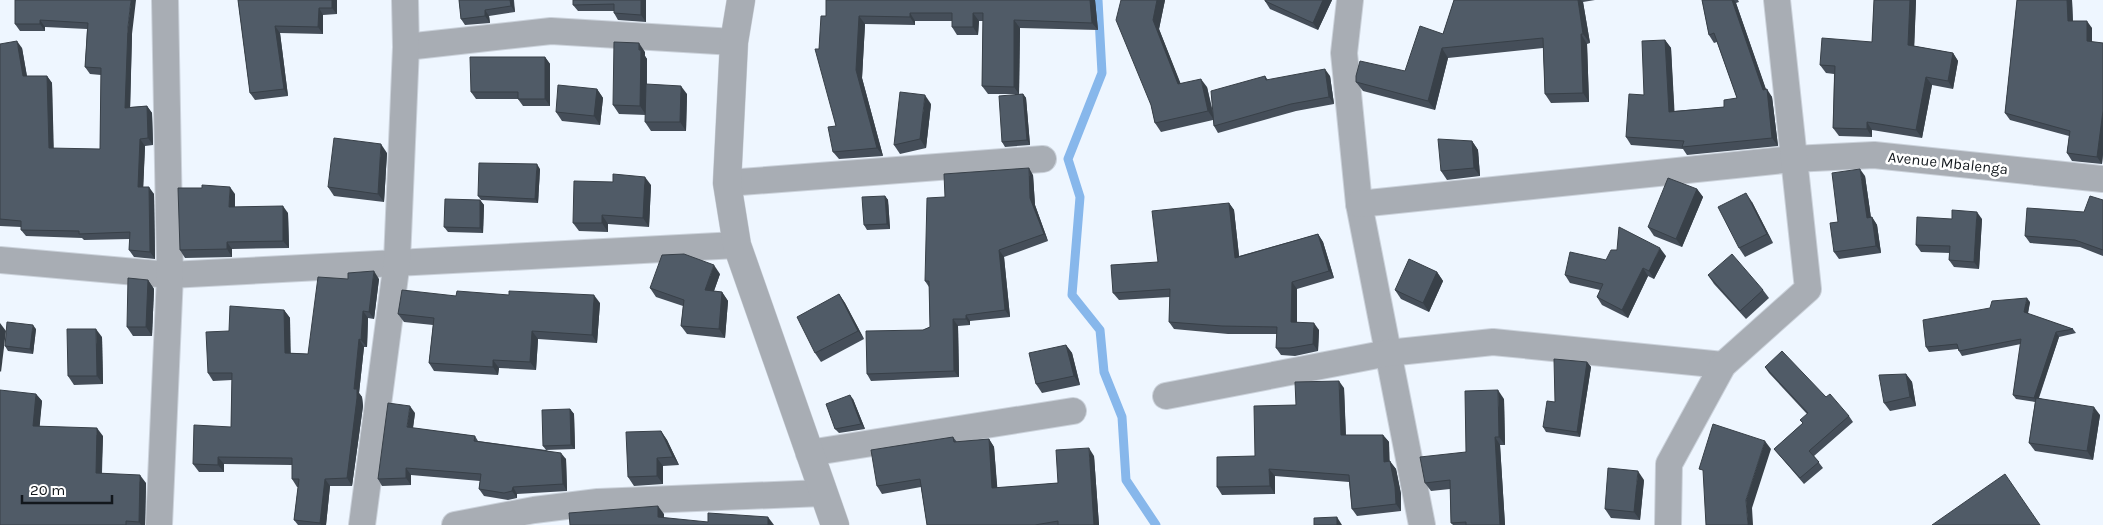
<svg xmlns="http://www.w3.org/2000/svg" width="2103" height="525" font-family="Karla,sans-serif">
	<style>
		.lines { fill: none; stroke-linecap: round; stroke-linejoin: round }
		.stream { stroke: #87b7eb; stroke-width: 9 }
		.minor-casing { stroke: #cbd2db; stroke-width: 28 }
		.tertiary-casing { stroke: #cbd2db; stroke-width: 29 }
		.minor { stroke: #a8adb4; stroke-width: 26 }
		.tertiary { stroke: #a8adb4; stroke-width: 28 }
		.wall { fill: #454e59 }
		.shaded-wall { fill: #384048 }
		.building { fill: #505b67; stroke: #384048 }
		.labels { text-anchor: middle; stroke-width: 5; stroke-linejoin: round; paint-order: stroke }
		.street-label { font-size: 15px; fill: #12171c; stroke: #fff }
	</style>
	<rect width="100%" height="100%" fill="#eef6ff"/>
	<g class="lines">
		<polyline class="stream" points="1098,0 1102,73 1068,159 1080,197 1072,295 1100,330 1104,372 1122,417 1126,480 1156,525"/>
		<defs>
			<g id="minor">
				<polyline points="1350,0 1344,53 1359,204 1422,525"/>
				<polyline points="406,47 551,31 734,42"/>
				<polyline points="727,183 1043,159"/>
				<polyline points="1359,204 1793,159 1874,155 2103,179"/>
				<polyline points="0,260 170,275 737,245"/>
				<polyline points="1166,396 1388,353 1493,342 1723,365"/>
				<polyline points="809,453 1073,411"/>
				<polyline points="159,525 170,275 165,0"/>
				<polyline points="362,525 397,261 406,47 405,0"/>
				<polyline points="455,525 534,510 598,502 823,493"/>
				<polyline points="1668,525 1669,464 1723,365 1808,289 1777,0"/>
			</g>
			<polyline id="tertiary" points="741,0 734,42 727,183 737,245 835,525"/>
		</defs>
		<use href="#minor" class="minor-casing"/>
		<use href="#tertiary" class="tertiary-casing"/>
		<use href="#minor" class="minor"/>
		<use href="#tertiary" class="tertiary"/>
	</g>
	<g class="wall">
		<polygon points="15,0 132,34 130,107 147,106 152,113 153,145 145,146 143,187 154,194 155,259 134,257 129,250 130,239 84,240 82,238 26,236 21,230 21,227 0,226 0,44 22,48 27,76 47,76 52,83 53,149 100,149 101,75 90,74 85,67 87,29 45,27 45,31 20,31 15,24"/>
		<polygon points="238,0 337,0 337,14 323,15 323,34 280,33 288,96 255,100 250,93"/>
		<polygon points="459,0 516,0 514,0 515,12 489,16 490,23 465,25 461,19"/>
		<polygon points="573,0 646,0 646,22 618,20 614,13 614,11 578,11 573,5"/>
		<polygon points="1095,0 1098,30 1020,28 1019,94 1023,94 1026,98 1030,145 1005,147 1002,142 1015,94 988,94 982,86 983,21 979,21 978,35 957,35 952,27 952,21 915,21 915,25 865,24 862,78 883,156 839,159 833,152 836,126 819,49 826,16"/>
		<polygon points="1121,0 1165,0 1159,29 1180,83 1207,87 1213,112 1265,76 1268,80 1330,76 1334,104 1296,111 1218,133 1214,126 1213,120 1161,132 1155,123 1151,105"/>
		<polygon points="1332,0 1318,30 1270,9 1265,1"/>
		<polygon points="1454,0 1595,0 1583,2 1590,43 1587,44 1589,102 1551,103 1545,94 1543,48 1448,58 1435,110 1363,91 1356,82 1405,71 1443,34"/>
		<polygon points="1702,0 1738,0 1739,2 1736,3 1766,90 1772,97 1778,146 1687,155 1683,149 1631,145 1626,137 1644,95 1665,40 1671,48 1674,111 1724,107 1737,98 1717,42 1714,43 1709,35"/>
		<polygon points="1874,0 1916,0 1914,46 1953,53 1958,61 1953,89 1932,85 1922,138 1872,130 1872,137 1839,136 1833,128 1834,74 1826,73 1820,65 1872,42"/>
		<polygon points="2017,0 2072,0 2073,21 2092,28 2092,42 2103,43 2103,154 2102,164 2072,161 2067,153 2069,136 2010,120 2005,113"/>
		<polygon points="645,52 645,56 647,59 647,85 687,94 686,131 651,131 645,122 646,115 619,114 613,105"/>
		<polygon points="545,57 550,64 550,106 523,106 518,99 476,99 471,92"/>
		<polygon points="597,89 603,98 600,125 562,121 556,112"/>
		<polygon points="931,104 926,148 900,154 894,145"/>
		<polygon points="1472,141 1478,150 1480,176 1447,180 1441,171"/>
		<polygon points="387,153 384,202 334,196 328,187"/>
		<polygon points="540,169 538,203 481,200 478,196"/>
		<polygon points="1033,175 1035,205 1048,241 1004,257 1010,317 970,321 970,325 958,326 959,377 871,381 867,374 923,330 930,327 929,287 925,281 945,197"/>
		<polygon points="1865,176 1871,218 1872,217 1877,225 1881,253 1839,259 1834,252 1838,222"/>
		<polygon points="613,182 651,185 649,227 608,224 608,232 579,231 573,223"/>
		<polygon points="1697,189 1703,197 1682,247 1654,236 1648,227"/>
		<polygon points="235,194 235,207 288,213 289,248 232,249 232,257 185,258 180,250"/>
		<polygon points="885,196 888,200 890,229 867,230 864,225"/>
		<polygon points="480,200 484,205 483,233 448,232 444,227"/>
		<polygon points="2103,200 2103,256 2080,247 2030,243 2025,236 2084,212"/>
		<polygon points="1752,202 1773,243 1745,257 1739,248"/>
		<polygon points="1229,203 1234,210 1239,256 1318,234 1323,242 1334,278 1297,289 1297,322 1319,330 1318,351 1295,356 1281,355 1276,348 1277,334 1228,334 1174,329 1169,322 1170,297 1119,300 1113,293 1158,262"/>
		<polygon points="1952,219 1982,219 1979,269 1954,267 1949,260 1950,253 1921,252 1916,245"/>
		<polygon points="1666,256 1654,279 1648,276 1628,318 1602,305 1597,297 1600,290 1570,283 1565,275 1606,260"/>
		<polygon points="1437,272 1443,281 1429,312 1401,299 1395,290"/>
		<polygon points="720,274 714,291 722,292 728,301 725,338 687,334 681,326 683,306 656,297 650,288"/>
		<polygon points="1708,275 1763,290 1769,298 1746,319 1714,284"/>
		<polygon points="348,279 379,279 374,319 368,318 367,347 364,347 359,393 362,397 363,406 352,486 330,486 326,525 298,525 294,520 298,487 297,487 292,479 292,465 224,464 224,472 199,472 193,464 231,427 232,380 213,381 208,373 229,331 284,310 290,318 290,353 308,354"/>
		<polygon points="148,280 154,289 152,336 133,336 127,327"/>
		<polygon points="839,294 845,303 864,339 821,362 815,353"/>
		<polygon points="456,296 600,303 597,343 538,339 536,370 499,368 498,375 434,371 429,363 433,325 404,322 398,314"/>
		<polygon points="2030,302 2028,314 2073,329 2076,333 2059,337 2039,398 2100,415 2093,460 2035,451 2029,443 2035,402 2016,399 2013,395 2021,344 1962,356 1959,351 1958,349 1929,352 1926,347"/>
		<polygon points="36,329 33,354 8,351 5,346"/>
		<polygon points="102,337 103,384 74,385 68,376"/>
		<polygon points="1066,345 1072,353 1080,385 1042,393 1036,384"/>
		<polygon points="1587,362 1591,367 1580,437 1546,432 1543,427 1555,402"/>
		<polygon points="1765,367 1826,397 1849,416 1853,422 1814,456 1823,468 1804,484 1774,449 1803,423 1807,414 1769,373"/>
		<polygon points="1906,374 1912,382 1916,406 1890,411 1884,403"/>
		<polygon points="1344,388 1346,435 1383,435 1389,442 1389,461 1396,469 1401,494 1401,511 1357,516 1352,509 1349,482 1275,476 1275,494 1222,495 1217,487 1255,456 1296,405"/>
		<polygon points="36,394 42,401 39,426 103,436 102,473 146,483 145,525 0,525"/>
		<polygon points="853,399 865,429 839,433 835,429"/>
		<polygon points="1504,399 1505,445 1500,445 1505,525 1453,525 1451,523 1450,489 1431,491 1425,483 1466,452"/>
		<polygon points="570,409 574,414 575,449 546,450 566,459 567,491 517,494 517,498 508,500 484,496 479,489 480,481 411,475 411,485 382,486 378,479 415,413 413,428 475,436 478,441 546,450 543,446"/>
		<polygon points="661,431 667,440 679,465 663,466 663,484 634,486 628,477"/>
		<polygon points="953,437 957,442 989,439 994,447 997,488 1058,483 1094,456 1099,525 927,525 921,487 882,494 877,486"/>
		<polygon points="1644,480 1640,520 1611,518 1605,509"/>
	</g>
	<g class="shaded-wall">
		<polygon points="131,0 136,0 132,34 130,114 125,108 128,27"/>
		<polygon points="332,0 337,0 337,14 332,8"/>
		<polygon points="510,0 513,0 515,12 511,6"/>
		<polygon points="641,0 646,0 646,22 641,15"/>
		<polygon points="1090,0 1095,0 1098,30 1092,23"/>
		<polygon points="1157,0 1165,0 1159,29 1184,92 1178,84 1153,20"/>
		<polygon points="1323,0 1332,0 1318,30 1313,23"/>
		<polygon points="1578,0 1581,0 1583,2 1590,43 1583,34"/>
		<polygon points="1732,0 1734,0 1736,3 1767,92 1767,89 1772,97 1778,146 1772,138 1763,90"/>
		<polygon points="1910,0 1916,0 1914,53 1908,45"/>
		<polygon points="2067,0 2072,0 2073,28 2068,21"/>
		<polygon points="319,8 323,15 323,34 318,27"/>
		<polygon points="485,10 489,16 490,23 485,16"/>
		<polygon points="910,13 915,21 915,25 910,17"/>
		<polygon points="973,13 979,21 978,35 973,27"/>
		<polygon points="859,16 865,24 862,78 883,156 877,148 856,70"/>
		<polygon points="40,20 45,27 45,31 40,24"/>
		<polygon points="1014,20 1020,28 1019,94 1014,87"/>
		<polygon points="2087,21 2092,28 2092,48 2087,41"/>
		<polygon points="275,26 280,33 288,96 284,89"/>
		<polygon points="1581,34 1587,44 1589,102 1583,93"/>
		<polygon points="1665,40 1671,48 1675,120 1669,112"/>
		<polygon points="17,41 22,48 28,83 23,76"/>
		<polygon points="639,43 645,52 645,56 647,59 646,115 640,106"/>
		<polygon points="1442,48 1448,58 1435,110 1428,101"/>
		<polygon points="1953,53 1958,61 1953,89 1948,81"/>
		<polygon points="545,57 550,64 550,106 545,99"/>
		<polygon points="1325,69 1330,76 1334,104 1329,97"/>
		<polygon points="47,76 52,83 54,155 49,148"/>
		<polygon points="1926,77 1932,85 1922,138 1916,130"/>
		<polygon points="1201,79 1207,87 1214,120 1208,111"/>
		<polygon points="681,86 687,94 686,131 680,122"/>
		<polygon points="597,89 603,98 600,125 594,116"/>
		<polygon points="1023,94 1026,98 1030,145 1027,140"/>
		<polygon points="925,95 931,104 926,148 920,139"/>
		<polygon points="147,106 152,113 153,145 148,138"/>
		<polygon points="2103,111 2103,154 2102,164 2097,157"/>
		<polygon points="1867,122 1872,130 1872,137 1867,129"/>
		<polygon points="140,139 145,146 143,194 138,187"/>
		<polygon points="1472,141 1478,150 1480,176 1474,168"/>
		<polygon points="381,144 387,153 384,202 378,194"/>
		<polygon points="537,164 540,169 538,203 535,199"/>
		<polygon points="1029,168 1033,175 1035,205 1048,241 1044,234 1030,198"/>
		<polygon points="1860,169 1865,176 1872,225 1867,218"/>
		<polygon points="645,177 651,185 649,227 643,218"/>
		<polygon points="149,187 154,194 155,259 150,252"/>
		<polygon points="230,187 235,194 235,214 229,207"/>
		<polygon points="1697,189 1703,197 1682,247 1676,239"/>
		<polygon points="1746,193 1752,202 1773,243 1767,234"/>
		<polygon points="885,196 888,200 890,229 887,224"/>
		<polygon points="480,200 484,205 483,233 480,228"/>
		<polygon points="1229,203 1234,210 1240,265 1235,258"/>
		<polygon points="283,206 288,213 289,248 283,241"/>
		<polygon points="1977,212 1982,219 1979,269 1974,262"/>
		<polygon points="602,215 608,224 608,232 602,223"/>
		<polygon points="1872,217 1877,225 1881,253 1876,246"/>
		<polygon points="1318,234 1323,242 1334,278 1329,271"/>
		<polygon points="227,242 232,249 232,257 227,249"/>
		<polygon points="1660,248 1666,256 1654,279 1649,271"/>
		<polygon points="999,250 1004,257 1010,317 1005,310"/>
		<polygon points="714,265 720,274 711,299 705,290"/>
		<polygon points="1643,268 1648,276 1628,318 1622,310"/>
		<polygon points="374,271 379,279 374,319 369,312"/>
		<polygon points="1437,272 1443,281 1429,312 1423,303"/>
		<polygon points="148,280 154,289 152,336 146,327"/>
		<polygon points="1292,282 1297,289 1297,330 1291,322"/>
		<polygon points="722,292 728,301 725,338 719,329"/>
		<polygon points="839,294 845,303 864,339 858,331"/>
		<polygon points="594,295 600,303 597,343 592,335"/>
		<polygon points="2027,298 2030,302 2027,317 2024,312"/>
		<polygon points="284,310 290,318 291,361 285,353"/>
		<polygon points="363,311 368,318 367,347 361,340"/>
		<polygon points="966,315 970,321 970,325 966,319"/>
		<polygon points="953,319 958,326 959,377 954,371"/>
		<polygon points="0,323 6,331 1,372 0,371"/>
		<polygon points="1314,323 1319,330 1318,351 1313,344"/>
		<polygon points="33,325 36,329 33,354 30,349"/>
		<polygon points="96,329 102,337 103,384 97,376"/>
		<polygon points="532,331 538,339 536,370 530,362"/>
		<polygon points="2056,332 2059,337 2037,402 2034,398"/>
		<polygon points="359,339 364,347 359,393 362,397 363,406 352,486 347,478 354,389"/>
		<polygon points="1066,345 1072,353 1080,385 1074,376"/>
		<polygon points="493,360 499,368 498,375 493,367"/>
		<polygon points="1587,362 1591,367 1580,437 1577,432"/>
		<polygon points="1906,374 1912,382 1916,406 1910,397"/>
		<polygon points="1339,381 1344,388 1346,443 1341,435"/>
		<polygon points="1498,390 1504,399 1505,445 1499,437"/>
		<polygon points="36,394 42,401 39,434 33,426"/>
		<polygon points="850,395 853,399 865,429 861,424"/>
		<polygon points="410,406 415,413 412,434 407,427"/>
		<polygon points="2094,407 2100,415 2093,460 2087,451"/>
		<polygon points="570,409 574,414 575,449 571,445"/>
		<polygon points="97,428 103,436 101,481 96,473"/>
		<polygon points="661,431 667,440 679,465 673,457"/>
		<polygon points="1383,435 1389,442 1390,469 1384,462"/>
		<polygon points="1495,437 1500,445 1505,525 1500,525"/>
		<polygon points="989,439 994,447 998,496 992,488"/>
		<polygon points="1765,441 1771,449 1752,508 1753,525 1748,525 1746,500"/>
		<polygon points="1089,448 1094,456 1099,525 1094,525"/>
		<polygon points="561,453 566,459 567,491 563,484"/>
		<polygon points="218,457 224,464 224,472 218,465"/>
		<polygon points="657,458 663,466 663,484 657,476"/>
		<polygon points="1390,461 1396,469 1401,494 1401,511 1396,504"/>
		<polygon points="406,468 411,475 411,485 406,478"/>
		<polygon points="1269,469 1275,476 1275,494 1270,486"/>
		<polygon points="1638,471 1644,480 1640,520 1634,512"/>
		<polygon points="140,475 146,483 145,525 141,525 139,522"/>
		<polygon points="325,479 330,486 326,525 321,525 320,523"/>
		<polygon points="513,487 517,494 517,498 512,491"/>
		<polygon points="658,506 664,514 664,525 658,517"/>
		<polygon points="768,517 774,525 768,525"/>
		<polygon points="1337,517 1342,525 1337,525"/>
	</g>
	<g class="building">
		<polygon points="15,0 131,0 128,27 125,108 147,106 148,138 140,139 138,187 149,187 150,252 129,250 130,232 79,234 79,231 21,230 21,221 0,219 0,44 17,41 23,76 47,76 49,148 100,149 101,68 85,67 88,23 40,20 40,24 15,24"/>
		<polygon points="238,0 332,0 332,8 319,8 318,27 275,26 284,89 250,93"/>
		<polygon points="459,0 510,0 511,6 485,10 485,16 461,19"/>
		<polygon points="573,0 641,0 641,15 614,13 614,4 573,5"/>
		<polygon points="826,0 1090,0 1092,23 1014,20 1014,87 982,86 983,13 973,13 973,27 952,27 952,13 910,13 910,17 859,16 856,70 877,148 833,152 828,127 836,126 815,49 819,49 821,16 826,16"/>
		<polygon points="1121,0 1157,0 1153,20 1178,84 1201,79 1208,111 1155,123 1151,105 1116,20"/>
		<polygon points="1265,0 1323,0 1313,23 1265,1"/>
		<polygon points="1454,0 1578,0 1583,34 1581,34 1583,93 1545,94 1543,38 1442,48 1428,101 1356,82 1356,76 1360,61 1405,71 1420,26 1443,34"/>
		<polygon points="1702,0 1732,0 1763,90 1767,89 1772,138 1682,147 1684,141 1626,137 1629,94 1644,95 1642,41 1665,40 1669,112 1724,107 1724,100 1737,98 1714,33 1709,35"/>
		<polygon points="1874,0 1910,0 1908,45 1953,53 1948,81 1926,77 1916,130 1867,122 1867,129 1833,128 1835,66 1820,65 1822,38 1872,42"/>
		<polygon points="2017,0 2067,0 2068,21 2087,21 2087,41 2103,43 2103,111 2097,157 2067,153 2070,131 2005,113"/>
		<polygon points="614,42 639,43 639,50 641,50 640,106 613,105"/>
		<polygon points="470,57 545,57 545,99 518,99 518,92 471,92"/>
		<polygon points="1325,69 1329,97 1291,104 1214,126 1211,91 1265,76 1266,80"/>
		<polygon points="646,84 681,86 680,122 645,122"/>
		<polygon points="558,85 597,89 594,116 556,112"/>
		<polygon points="900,92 925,95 920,139 894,145"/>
		<polygon points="1023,94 1027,140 1002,142 999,96"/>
		<polygon points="334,138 381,144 378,194 328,187"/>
		<polygon points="1438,139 1472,141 1474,168 1441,171"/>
		<polygon points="479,163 537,164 535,199 478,196"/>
		<polygon points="1029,168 1030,198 1044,234 999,250 1005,310 966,315 966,319 953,319 954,371 867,374 866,331 923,330 930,327 929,281 925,281 927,198 945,197 944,174"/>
		<polygon points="1860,169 1867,218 1872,217 1876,246 1834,252 1830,223 1838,222 1832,173"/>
		<polygon points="613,174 645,177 643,218 602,215 602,223 573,223 574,181 613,182"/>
		<polygon points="1668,178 1697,189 1676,239 1648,227"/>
		<polygon points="202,185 230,187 229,207 283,206 283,241 227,242 227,249 180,250 178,188 202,188"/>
		<polygon points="1746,193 1767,234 1739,248 1718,207"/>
		<polygon points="885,196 887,224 864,225 862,197"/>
		<polygon points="2090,196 2103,200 2103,250 2075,240 2025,236 2027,208 2084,212"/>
		<polygon points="445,199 480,200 480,228 444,227"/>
		<polygon points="1229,203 1235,258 1318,234 1329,271 1292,282 1291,322 1314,323 1313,344 1290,348 1276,348 1277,327 1222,326 1169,322 1170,289 1113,293 1111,265 1158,262 1152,211"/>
		<polygon points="1952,210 1977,212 1974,262 1949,260 1950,246 1916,245 1917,217 1952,219"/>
		<polygon points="1619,227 1660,248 1649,271 1643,268 1622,310 1597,297 1603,284 1565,275 1570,252 1606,260 1611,250 1617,250"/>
		<polygon points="684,254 714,265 705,290 722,292 719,329 681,326 684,300 650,288 662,255"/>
		<polygon points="1732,254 1763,290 1740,311 1708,275"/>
		<polygon points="1409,259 1437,272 1423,303 1395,290"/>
		<polygon points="374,271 369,312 363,311 361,340 359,339 354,389 357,389 357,398 347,478 325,479 320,523 294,520 299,479 292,479 292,458 218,457 218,465 193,464 194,425 231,427 232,373 208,373 206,332 229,331 230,306 284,310 285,353 308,354 318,277 348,279 348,273"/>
		<polygon points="128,278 148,280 146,327 127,327"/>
		<polygon points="402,290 456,296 457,291 509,295 509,291 594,295 592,335 532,331 530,362 493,360 493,367 429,363 434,318 398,314"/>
		<polygon points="839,294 858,331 815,353 797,317"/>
		<polygon points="2027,298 2024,312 2073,329 2056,332 2034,398 2013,395 2021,339 1959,351 1957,344 1926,347 1923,320 1990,308 1992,301"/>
		<polygon points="7,322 33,325 30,349 5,346"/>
		<polygon points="67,329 96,329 97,376 68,376"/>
		<polygon points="1066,345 1074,376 1036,384 1029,353"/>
		<polygon points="1782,351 1826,397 1830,394 1849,416 1809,451 1819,462 1800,478 1774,449 1803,423 1800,420 1808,413 1765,367"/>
		<polygon points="1554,359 1587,362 1577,432 1543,427 1547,401 1555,402"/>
		<polygon points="1906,374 1910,397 1884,403 1879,375"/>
		<polygon points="1339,381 1341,435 1383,435 1384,462 1390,461 1395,487 1396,504 1352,509 1349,475 1269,469 1270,486 1217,487 1217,457 1255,456 1254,406 1296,405 1295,382"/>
		<polygon points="0,390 36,394 33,426 97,428 96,473 140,475 139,522 126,521 126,525 0,525"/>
		<polygon points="1498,390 1499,437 1495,437 1500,525 1466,525 1466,522 1451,523 1450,480 1425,483 1420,457 1466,452 1465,391"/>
		<polygon points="850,395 861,424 835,429 826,404"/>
		<polygon points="2036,398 2094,407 2087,451 2029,443"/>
		<polygon points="388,403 410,406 407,427 475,436 474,441 561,453 563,484 513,487 512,491 504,493 479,489 481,474 406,468 406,478 378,479"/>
		<polygon points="570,409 571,445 543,446 542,410"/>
		<polygon points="1713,424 1765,441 1746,500 1748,525 1706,525 1703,470 1699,469"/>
		<polygon points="661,431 673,457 657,458 657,476 628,477 626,432"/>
		<polygon points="953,437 954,442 989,439 992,488 1058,483 1056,450 1089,448 1094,525 1058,525 1058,521 1035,525 927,525 920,479 877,486 871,450"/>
		<polygon points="1608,468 1638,471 1634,512 1605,509"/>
		<polygon points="2005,474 2040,525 1932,525"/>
		<polygon points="658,506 658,517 708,522 708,513 768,517 768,525 570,525 569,513"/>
		<polygon points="1337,517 1337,525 1314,525 1314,518"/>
	</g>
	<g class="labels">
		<g class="street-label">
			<text transform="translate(1948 163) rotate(6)" y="5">Avenue Mbalenga</text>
		</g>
	</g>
	<path d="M22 495v8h90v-8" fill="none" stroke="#12171c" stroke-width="2.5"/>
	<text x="30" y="495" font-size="15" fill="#12171c" stroke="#ffffff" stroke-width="4" paint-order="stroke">20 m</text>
</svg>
